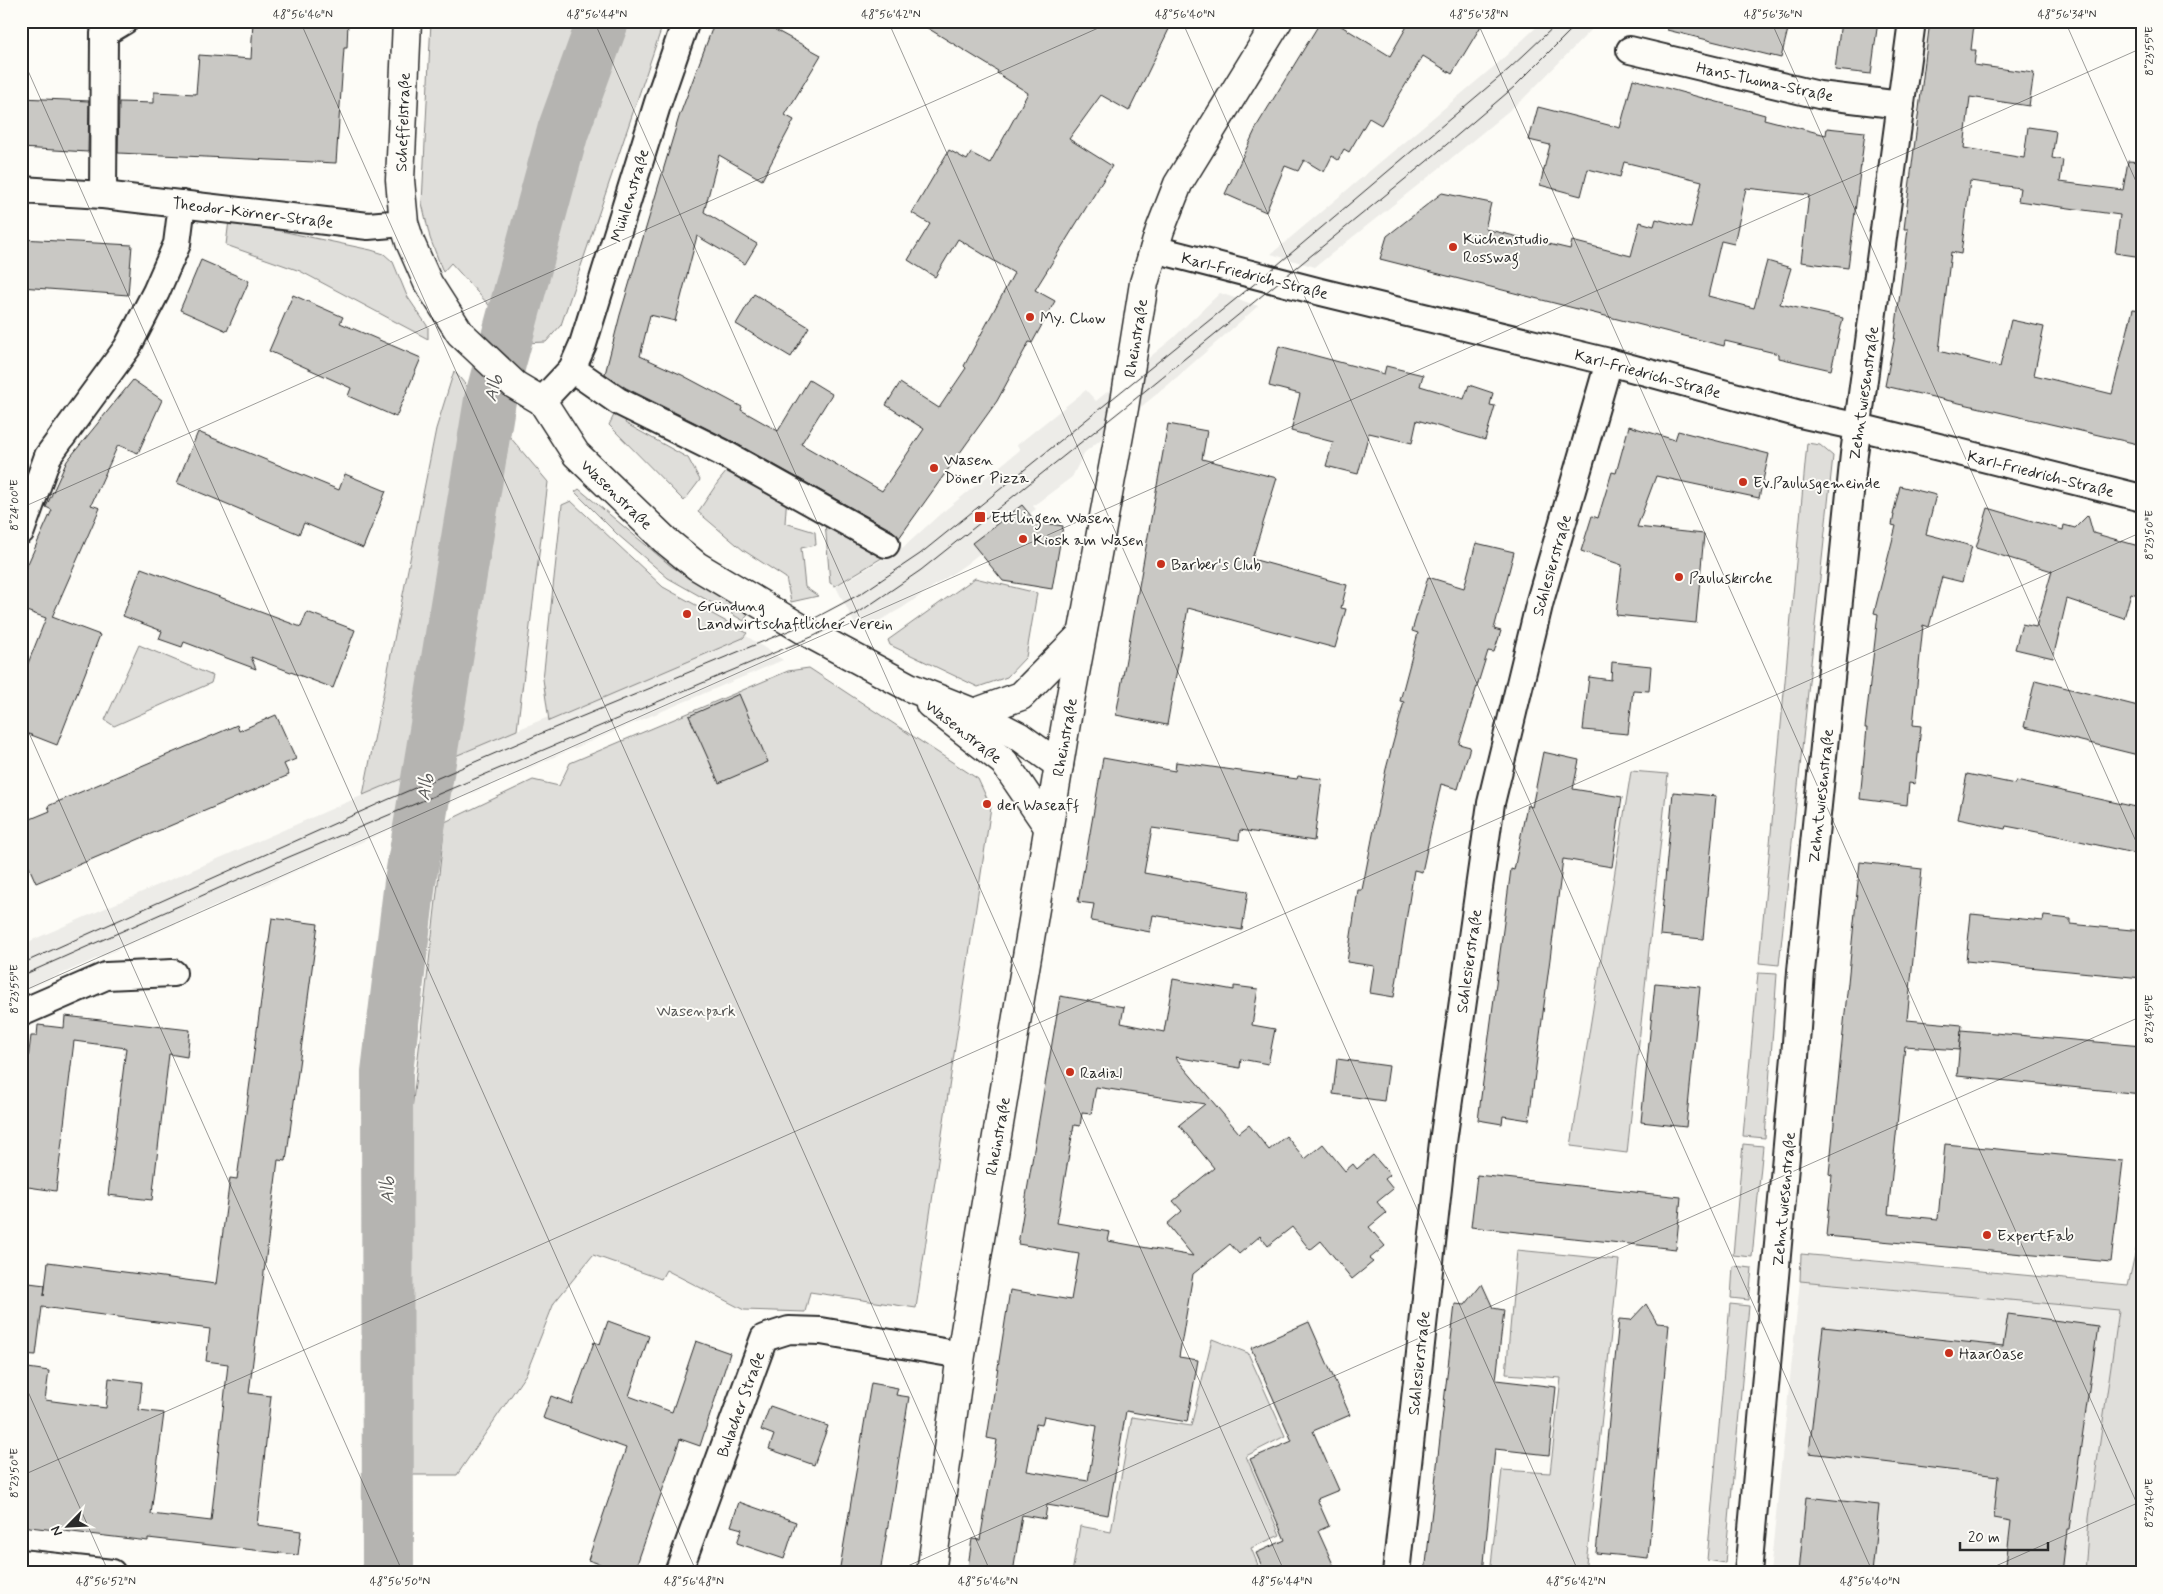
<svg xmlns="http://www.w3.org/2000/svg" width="2163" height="1594" font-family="Mynerve,sans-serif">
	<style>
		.built { fill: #edece8 }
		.green { fill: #dfdeda; stroke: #858482 }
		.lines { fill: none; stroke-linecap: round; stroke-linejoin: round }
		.river { stroke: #b5b4b1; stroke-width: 52 }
		.building { fill: #c9c8c4; stroke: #2b2b2b; fill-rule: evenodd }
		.street-casing { stroke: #2b2b2b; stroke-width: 30 }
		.secondary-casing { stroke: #2b2b2b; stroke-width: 31 }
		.street { stroke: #fdfcf7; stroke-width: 26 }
		.secondary { stroke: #fdfcf7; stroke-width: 28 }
		.tram { stroke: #2b2b2b; stroke-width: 1 }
		.ticks { fill: none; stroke: #2b2b2b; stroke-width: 1; stroke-opacity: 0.45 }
		.poi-dot { fill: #c8321e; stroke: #fdfcf7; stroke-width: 2 }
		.labels { text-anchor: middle; stroke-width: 4; stroke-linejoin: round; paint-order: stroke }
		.street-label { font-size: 16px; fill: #2b2b2b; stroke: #fdfcf7 }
		.poi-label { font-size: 16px; fill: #2b2b2b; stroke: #fdfcf7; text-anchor: start }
		.park-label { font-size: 16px; fill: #585857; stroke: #fdfcf7 }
		.water-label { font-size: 18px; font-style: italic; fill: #5b5b5a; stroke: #fdfcf7 }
		.neatline { fill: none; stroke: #2b2b2b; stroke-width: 2 }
		.ticks-label { font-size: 12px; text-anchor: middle; fill: #2b2b2b }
	</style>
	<rect width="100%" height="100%" fill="#fdfcf7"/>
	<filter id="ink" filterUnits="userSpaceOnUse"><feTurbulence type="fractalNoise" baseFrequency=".02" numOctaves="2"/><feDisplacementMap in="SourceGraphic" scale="10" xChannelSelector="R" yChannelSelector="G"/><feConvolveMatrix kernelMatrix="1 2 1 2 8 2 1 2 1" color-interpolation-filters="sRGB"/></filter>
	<g filter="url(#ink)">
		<g class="built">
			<polygon points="1543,21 1600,21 1523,99 1437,170 1315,267 1271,254 1498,63"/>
			<polygon points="1220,293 1258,306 1168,385 1084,453 1072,477 1033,506 1036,509 965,565 902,608 859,632 836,587 905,546 939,515 1020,450 1017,445 1086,390 1096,401 1172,339"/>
			<polygon points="745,635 783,660 563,753 21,992 21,945 409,775"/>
			<polygon points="1800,1281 2119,1310 2089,1518 2085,1573 1770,1573"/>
		</g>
		<g class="green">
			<polygon points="431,21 664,21 561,325 546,342 523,343 451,263 443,272 430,238 422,203"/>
			<polygon points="229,220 371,250 384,254 393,262 407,296 428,327 428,339 300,271 226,245"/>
			<polygon points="454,371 548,482 517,730 363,795 436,429"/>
			<polygon points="617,409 628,415 625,423 688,458 700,480 684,501 609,425"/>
			<polygon points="1807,443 1820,445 1833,456 1779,965 1759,963"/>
			<polygon points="732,465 787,495 785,523 815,532 816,545 801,548 805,587 818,596 791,602 786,578 743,550 698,512 718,482"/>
			<polygon points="579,489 671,566 748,614 744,621 668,578 617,534 575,492"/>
			<polygon points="571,501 663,587 747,633 743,638 549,721 543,679 562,505"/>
			<polygon points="825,522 885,556 835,586 830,583"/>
			<polygon points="975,578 1037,593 1026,657 1007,677 978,687 890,645 888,640"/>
			<polygon points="139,645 213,676 211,683 114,726 105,720"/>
			<polygon points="809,668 978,779 991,807 916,1308 810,1292 805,1312 744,1310 666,1270 661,1279 593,1255 554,1303 526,1374 457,1475 411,1475 399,1223 445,822 533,780 559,786 570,763 788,671"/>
			<polygon points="1631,771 1668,774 1627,1153 1571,1146"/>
			<polygon points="1758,973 1777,974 1765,1138 1743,1136"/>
			<polygon points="1743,1144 1763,1146 1752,1257 1733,1255"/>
			<polygon points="2142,1224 2142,1573 2085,1573 2089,1518 2119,1310 1800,1281 1801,1254 2128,1285"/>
			<polygon points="1517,1250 1619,1260 1585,1573 1490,1573 1502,1470 1550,1473 1561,1378 1506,1374"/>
			<polygon points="1733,1266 1752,1268 1749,1300 1731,1298"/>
			<polygon points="1730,1304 1749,1306 1725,1563 1707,1560"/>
			<polygon points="1212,1339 1248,1353 1285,1436 1246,1456 1280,1535 1251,1548 1258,1565 1240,1573 1072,1573 1080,1526 1111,1532 1132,1417 1191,1426"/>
		</g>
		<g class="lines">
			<polyline class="river" points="388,1573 387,1072 410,882 490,400 563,131 603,21"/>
		</g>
		<g class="building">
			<polygon points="253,21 348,21 347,48 344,48 336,163 118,153 119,102 154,103 154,92 196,94 199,55 251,59"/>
			<polygon points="715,21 759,21 821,55 785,115 794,120 762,180 719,155 704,212 757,244 745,264 697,236 675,321 650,315 640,356 682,375 742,407 741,410 778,431 809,380 832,394 801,444 882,491 924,429 886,405 900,383 939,408 966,368 964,366 1014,273 958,239 935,277 908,260 930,224 912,213 949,150 967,160 971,153 990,163 1028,93 997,73 998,71 916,21 1173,21 1129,111 1101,95 1069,139 1112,166 1035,290 1055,301 1032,343 1029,342 997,401 899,538 893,531 730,440 626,388 605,374 620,315 679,117"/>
			<polygon points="1321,21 1333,21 1390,56 1410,21 1484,21 1452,74 1423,56 1381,125 1369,118 1349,152 1344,149 1338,160 1332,156 1324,172 1304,160 1298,171 1285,166 1266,212 1225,194 1258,124"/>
			<polygon points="1668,21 1790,21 1781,58 1667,30"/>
			<polygon points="1841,21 1878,21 1871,74 1835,70"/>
			<polygon points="1930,21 1971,21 1971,23 1974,24 1971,50 1976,50 1974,65 2034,73 2029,106 1970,97 1964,148 2024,158 2028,127 2056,131 2052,158 2063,160 2060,182 2123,190 2128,161 2142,162 2142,257 2115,253 2120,215 2018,201 2020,188 1970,181 1961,254 1951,252 1939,351 2000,367 2011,320 2044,327 2034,375 2112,394 2133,309 2142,310 2142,445 1885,386 1894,341 1908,229 1904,229"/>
			<polygon points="1633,79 1765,115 1764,119 1826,135 1827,128 1865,132 1848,268 1801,262 1809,195 1746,188 1734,244 1721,241 1708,296 1754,308 1767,261 1791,268 1780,304 1843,318 1831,370 1779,358 1779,354 1725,341 1724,346 1380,259 1387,236 1442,193 1491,203 1485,229 1570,249 1572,241 1631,256 1640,222 1654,226 1656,219 1691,228 1702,181 1624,162 1620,177 1588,169 1581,196 1540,185 1550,145 1529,140 1538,107 1620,128"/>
			<polygon points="21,98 89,101 88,152 21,148"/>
			<polygon points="21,239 132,245 128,295 21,287"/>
			<polygon points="201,260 249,281 227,331 180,310"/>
			<polygon points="754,294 809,327 791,357 736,324"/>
			<polygon points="293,295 343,317 340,323 421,358 396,417 348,396 351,388 269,351"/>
			<polygon points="1279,346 1384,374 1386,366 1423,375 1420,386 1464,399 1469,385 1493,393 1490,405 1495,406 1485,440 1417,420 1412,443 1369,433 1358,474 1326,466 1333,442 1291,431 1300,394 1269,386"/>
			<polygon points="133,380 162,400 138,453 118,445 91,505 100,508 52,617 100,635 57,745 21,731 21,681 46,618 21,609 21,579 52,510 46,507 67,461"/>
			<polygon points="1168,424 1207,431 1202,459 1277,478 1252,559 1347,585 1341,608 1346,609 1335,648 1188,608 1167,725 1116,715"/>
			<polygon points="1629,426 1675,440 1678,431 1769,454 1759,498 1656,476 1637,527 1704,534 1696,623 1616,615 1622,565 1581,551 1592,516 1598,518 1612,472 1616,473"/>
			<polygon points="198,432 339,490 345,474 386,491 363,548 304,523 299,534 177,483"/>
			<polygon points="1900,486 1936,495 1926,534 1972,546 1962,582 1942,577 1929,627 1923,625 1913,725 1921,726 1915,784 1909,783 1907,805 1860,799 1867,728 1865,728 1878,614 1874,613 1896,526 1892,525 1894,515 1893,515"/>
			<polygon points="1022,505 1036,522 1063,526 1052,589 1003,581 972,543"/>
			<polygon points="1988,508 2063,530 2064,525 2075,528 2088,515 2093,533 2142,547 2142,596 2131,593 2124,618 2067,599 2053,658 2015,649 2022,624 2036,627 2052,571 1976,548"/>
			<polygon points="1476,543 1514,552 1494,629 1501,631 1494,652 1488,651 1459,744 1470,747 1458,789 1441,784 1422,872 1414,870 1394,997 1370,993 1374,966 1347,962 1358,890 1362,890 1386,769 1404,702 1400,701 1418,633 1412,631 1428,577 1464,588"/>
			<polygon points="141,568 301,627 307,612 355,630 333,688 251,657 256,669 184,642 182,647 159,639 162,631 123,616"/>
			<polygon points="1612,662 1651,666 1649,691 1633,690 1628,734 1583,730 1589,677 1611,680"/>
			<polygon points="2035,680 2142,707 2142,756 2024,727"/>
			<polygon points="739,694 768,762 719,783 689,716"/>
			<polygon points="276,715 296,759 284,764 289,775 36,883 21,849 21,823 50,811 48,806 237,725 239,731"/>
			<polygon points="1543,752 1579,760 1573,789 1622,797 1612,867 1563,859 1529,1120 1503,1116 1502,1124 1478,1120 1511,869 1514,870 1527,805 1532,807"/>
			<polygon points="1103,758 1175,771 1176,762 1297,779 1298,776 1322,779 1314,841 1240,830 1239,840 1152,828 1144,873 1248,891 1242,930 1153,915 1150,932 1091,921 1094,904 1078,902"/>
			<polygon points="1967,774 2015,784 2016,781 2136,807 2135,812 2142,813 2142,855 2053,835 2006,826 2005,829 1958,819"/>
			<polygon points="1673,792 1716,796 1703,939 1660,935"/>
			<polygon points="1860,862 1922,869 1907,1020 1962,1025 1959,1050 1905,1046 1888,1214 1938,1219 1945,1144 2123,1161 2111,1262 1826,1236 1832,1175 1829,1174"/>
			<polygon points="1971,914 2043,921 2044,916 2070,919 2070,924 2142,931 2142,978 1966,961"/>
			<polygon points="272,918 318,924 286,1161 278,1160 249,1393 271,1396 257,1525 301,1531 298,1555 148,1538 148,1541 21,1526 21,1367 49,1371 45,1400 106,1408 109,1378 142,1382 139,1410 164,1413 151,1514 211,1521 228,1364 206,1361 210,1329 42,1307 36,1355 21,1354 21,1282 45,1285 44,1296 48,1262 216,1284 230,1178 237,1179"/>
			<path d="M1173,979L1234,990V986L1258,989L1252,1025L1275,1029L1268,1064L1241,1059L1240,1068L1175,1057L1239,1133L1249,1125L1269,1150L1286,1136L1305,1159L1323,1144L1345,1171L1353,1164L1357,1169L1373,1155L1390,1175L1385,1179L1393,1189L1377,1202L1386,1213L1369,1227L1385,1246L1369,1259L1373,1262L1352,1279L1321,1241L1310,1250L1292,1227L1268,1246L1260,1236L1239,1254L1230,1244L1193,1274L1179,1357L1198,1360L1187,1422L1126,1411L1108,1515L1047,1505L1045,1519L1022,1515L1013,1573H967L972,1539L980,1540L997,1440L987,1438L1010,1290L1071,1300L1079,1254L1018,1244L1060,996L1124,1007L1121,1023L1164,1032ZM1096,1087L1205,1104L1179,1125L1214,1168L1173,1201L1182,1211L1167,1224L1193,1256L1108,1241L1110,1232L1057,1223L1074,1125L1080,1126L1082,1113L1091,1114ZM1044,1416L1097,1426L1088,1481L1027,1471L1036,1424L1042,1425Z"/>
			<polygon points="1655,983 1700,987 1686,1127 1641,1122"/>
			<polygon points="65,1016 190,1030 187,1057 169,1054 152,1200 108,1195 126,1048 74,1041 56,1191 21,1186 21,1113 31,1036 37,1036 38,1025 64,1028"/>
			<polygon points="1961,1030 2142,1046 2142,1094 1957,1076"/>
			<polygon points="1337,1059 1389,1066 1384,1101 1333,1094"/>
			<polygon points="1477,1175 1681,1197 1676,1249 1471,1227"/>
			<polygon points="1482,1284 1493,1308 1504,1310 1496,1380 1556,1387 1549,1455 1495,1449 1483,1573 1425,1573 1455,1304 1465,1305"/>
			<polygon points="1646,1304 1657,1323 1669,1324 1648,1558 1596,1553 1619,1319 1631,1320"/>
			<polygon points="2008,1314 2098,1326 2069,1529 2067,1529 2062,1573 2005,1573 2011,1521 1994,1518 1998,1476 1809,1453 1823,1327 2003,1346"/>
			<polygon points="608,1321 649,1336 629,1396 672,1412 696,1341 730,1353 700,1446 680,1439 634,1573 626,1573 588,1560 626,1448 543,1418 551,1396 572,1404 594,1342 600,1344"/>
			<polygon points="1309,1322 1350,1415 1313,1431 1339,1490 1317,1499 1329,1526 1318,1531 1337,1573 1265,1573 1256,1553 1285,1540 1250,1459 1292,1441 1251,1348"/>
			<polygon points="871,1383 898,1388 896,1395 909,1397 892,1501 880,1573 839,1573"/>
			<polygon points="770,1406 828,1426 814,1465 769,1449 774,1435 761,1430"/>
			<polygon points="1806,1497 1879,1505 1872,1573 1799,1573"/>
			<polygon points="739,1502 796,1522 784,1559 737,1543 742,1529 731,1526"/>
		</g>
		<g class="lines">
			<defs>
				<g id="street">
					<polyline points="1630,50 1819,95 1901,105"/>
					<polyline points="21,190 103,195 368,226 404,223"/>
					<polyline points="103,195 104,33 124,21"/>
					<polyline points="1154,249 1321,292 1609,362 1800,414 1859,427 2142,498"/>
					<polyline points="572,369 618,401 723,453 886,544"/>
					<polyline points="542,401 572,369 583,344 659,99 686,21"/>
					<polyline points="21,531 48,456 127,348 156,292 177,244 182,204"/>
					<polyline points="21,1013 106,976 173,973"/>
					<polyline points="21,1563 112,1573"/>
					<polyline points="678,1573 764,1338 789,1330 821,1331 961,1355"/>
					<polyline points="1396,1573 1443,1142 1491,803 1540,601 1609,362"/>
					<polyline points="1748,1573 1795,1057 1801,971 1854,454 1912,21"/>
				</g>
				<g id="secondary">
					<polyline points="407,21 400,180 404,223 410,242 428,283 460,333 515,385 542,401 576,454 665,540 697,566 814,636 909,687 974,713 1020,737 1059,765"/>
					<polyline points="930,704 1004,762 1049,828"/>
					<polyline points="974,713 1021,696 1082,634"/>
					<polyline points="931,1573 961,1355 988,1190 1067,717 1124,408 1144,283 1160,230 1178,184 1278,21"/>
				</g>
			</defs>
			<use href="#street" class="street-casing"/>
			<use href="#secondary" class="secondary-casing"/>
			<use href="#street" class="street"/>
			<use href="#secondary" class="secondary"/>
			<g class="tram">
				<polyline points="21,964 387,800 542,733 798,627 862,593 920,554 1263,277 1509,69 1560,21"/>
				<polyline points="21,976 289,857 814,636 858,613 921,570 1124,408 1426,162 1514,87 1580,21"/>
			</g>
		</g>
	</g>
	<path class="ticks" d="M300,21L991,1573M594,21L1285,1573M888,21L1579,1573M1182,21L1873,1573M1477,21L2142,1515M1771,21L2142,855M2065,21L2142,195M21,24L27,21M21,55L697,1573M21,508L1114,21M21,715L403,1573M21,992L2142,48M21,1376L109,1573M21,1476L2142,532M892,1573L2142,1016M1980,1573L2142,1501"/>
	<g class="poi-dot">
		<circle cx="1453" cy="247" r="5"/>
		<circle cx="1030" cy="317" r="5"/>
		<circle cx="934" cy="468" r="5"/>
		<circle cx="1743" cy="482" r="5"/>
		<rect x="974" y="511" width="12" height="12" rx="2.5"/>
		<circle cx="1023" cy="539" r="5"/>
		<circle cx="1161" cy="564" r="5"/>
		<circle cx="1679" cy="577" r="5"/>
		<circle cx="687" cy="614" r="5"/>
		<circle cx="987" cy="804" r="5"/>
		<circle cx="1070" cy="1072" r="5"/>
		<circle cx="1987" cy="1235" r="5"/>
		<circle cx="1949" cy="1353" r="5"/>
	</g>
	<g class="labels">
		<g class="street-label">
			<text transform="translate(1765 81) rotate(12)" y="6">Hans-Thoma-Straße</text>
			<text transform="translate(402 122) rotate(-88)" y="6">Scheffelstraße</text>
			<text transform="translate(629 195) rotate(-73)" y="6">Mühlenstraße</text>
			<text transform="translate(253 212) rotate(7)" y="6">Theodor-Körner-Straße</text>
			<text transform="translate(1255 275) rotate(14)" y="6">Karl-Friedrich-Straße</text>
			<text transform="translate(1135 338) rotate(-81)" y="6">Rheinstraße</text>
			<text transform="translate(1648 373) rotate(15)" y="6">Karl-Friedrich-Straße</text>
			<text transform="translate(1863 393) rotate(-82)" y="6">Zehntwiesenstraße</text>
			<text transform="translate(2041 473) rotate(14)" y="6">Karl-Friedrich-Straße</text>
			<text transform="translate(617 494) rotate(44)" y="6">Wasenstraße</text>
			<text transform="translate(1551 565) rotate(-74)" y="6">Schlesierstraße</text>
			<text transform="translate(964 731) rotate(38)" y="6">Wasenstraße</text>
			<text transform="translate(1064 737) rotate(-80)" y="6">Rheinstraße</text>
			<text transform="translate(1820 796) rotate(-84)" y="6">Zehntwiesenstraße</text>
			<text transform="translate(1468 961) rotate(-82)" y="6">Schlesierstraße</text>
			<text transform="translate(997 1136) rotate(-80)" y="6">Rheinstraße</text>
			<text transform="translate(1783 1199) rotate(-85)" y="6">Zehntwiesenstraße</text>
			<text transform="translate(1418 1363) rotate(-84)" y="6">Schlesierstraße</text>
			<text transform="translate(740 1404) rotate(-70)" y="6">Bulacher Straße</text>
		</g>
		<g class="poi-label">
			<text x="1463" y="244">Küchenstudio<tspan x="1463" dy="18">Rosswag</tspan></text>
			<text x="1040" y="323">My. Chow</text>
			<text x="944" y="465">Wasen<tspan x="944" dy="18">Döner Pizza</tspan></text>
			<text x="1753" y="488">Ev.Paulusgemeinde</text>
			<text x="991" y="523">Ettlingen Wasen</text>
			<text x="1033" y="545">Kiosk am Wasen</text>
			<text x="1171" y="570">Barber's Club</text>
			<text x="1689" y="583">Pauluskirche</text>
			<text x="697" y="611">Gründung<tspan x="697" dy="18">Landwirtschaftlicher Verein</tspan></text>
			<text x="997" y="810">der Waseaff</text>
			<text x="1080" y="1078">Radial</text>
			<text x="1997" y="1241">ExpertFab</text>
			<text x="1959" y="1359">HaarOase</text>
		</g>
		<g class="park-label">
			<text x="696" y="1016">Wasenpark</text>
		</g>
		<g class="water-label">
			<text transform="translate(493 388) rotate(-76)" y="6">Alb</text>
			<text transform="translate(425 787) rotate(-81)" y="6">Alb</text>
			<text transform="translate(387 1190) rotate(-90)" y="6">Alb</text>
		</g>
	</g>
	<rect width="2163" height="1594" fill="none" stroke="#fdfcf7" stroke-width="55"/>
	<g transform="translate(68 1526) rotate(246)" stroke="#fdfcf7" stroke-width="4" paint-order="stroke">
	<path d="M0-4L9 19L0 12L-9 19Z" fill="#2b2b2b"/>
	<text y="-8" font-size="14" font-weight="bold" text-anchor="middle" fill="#2b2b2b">N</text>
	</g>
	<path d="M1960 1542v8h88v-8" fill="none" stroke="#2b2b2b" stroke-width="2.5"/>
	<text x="1968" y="1542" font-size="15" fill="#2b2b2b" stroke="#fdfcf7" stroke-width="4" paint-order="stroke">20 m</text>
	<rect x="28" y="28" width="2108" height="1538" class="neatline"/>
	<g class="ticks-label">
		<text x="303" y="18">48°56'46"N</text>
		<text x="597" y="18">48°56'44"N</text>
		<text x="891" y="18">48°56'42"N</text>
		<text x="1185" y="18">48°56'40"N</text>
		<text x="1479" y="18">48°56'38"N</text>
		<text x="1773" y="18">48°56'36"N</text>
		<text x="2067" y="18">48°56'34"N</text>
		<text transform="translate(2149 51) rotate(-90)" y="4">8°23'55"E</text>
		<text transform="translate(14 505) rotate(-90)" y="4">8°24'00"E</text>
		<text transform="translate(2149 535) rotate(-90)" y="4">8°23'50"E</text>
		<text transform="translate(14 989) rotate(-90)" y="4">8°23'55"E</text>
		<text transform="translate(2149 1019) rotate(-90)" y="4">8°23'45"E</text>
		<text transform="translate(14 1473) rotate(-90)" y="4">8°23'50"E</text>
		<text transform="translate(2149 1503) rotate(-90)" y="4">8°23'40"E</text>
		<text x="106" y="1585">48°56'52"N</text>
		<text x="400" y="1585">48°56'50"N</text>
		<text x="694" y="1585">48°56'48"N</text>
		<text x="988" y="1585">48°56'46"N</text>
		<text x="1282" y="1585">48°56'44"N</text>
		<text x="1576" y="1585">48°56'42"N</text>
		<text x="1870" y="1585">48°56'40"N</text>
	</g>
</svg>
